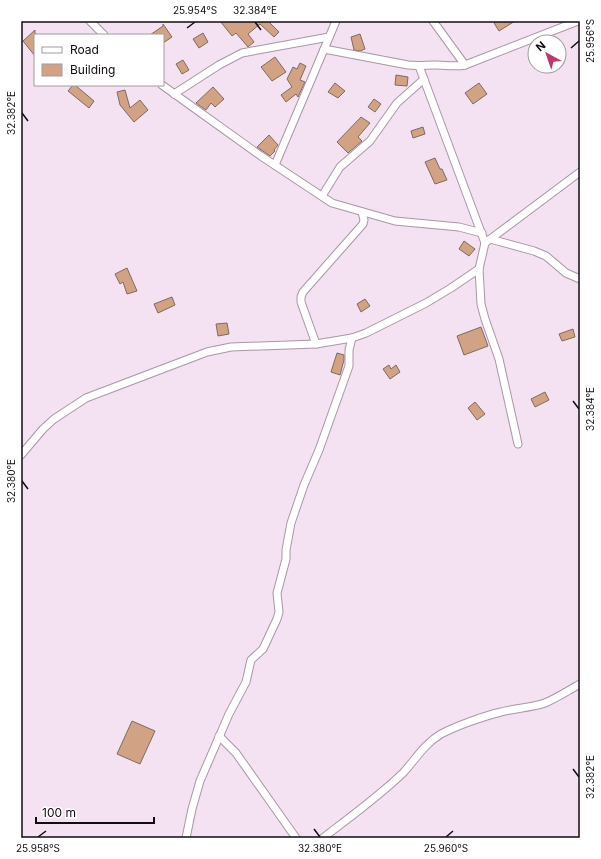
<svg xmlns="http://www.w3.org/2000/svg" width="601" height="859" font-family="Inter,sans-serif">
	<style>
		.building { fill: #d1a284; stroke: #7e6b60 }
		.lines { fill: none; stroke-linecap: round; stroke-linejoin: round }
		.street-casing { stroke: #a897a6; stroke-width: 9 }
		.street { stroke: #fff; stroke-width: 7 }
		.ticks { fill: none; stroke: #120c12; stroke-width: 1.5 }
		.neatline { fill: none; stroke: #120c12; stroke-width: 1.5 }
		.ticks-label { font-size: 10px; text-anchor: middle; fill: #120c12 }
	</style>
	<rect width="100%" height="100%" fill="#f4e1f1"/>
	<g class="building">
		<polygon points="220,21 268,21 279,32 274,37 260,24 248,34 254,42 248,47 236,33 232,36"/>
		<polygon points="498,21 515,21 499,31 494,23"/>
		<polygon points="163,24 172,37 163,43 163,35 150,35 163,26"/>
		<polygon points="35,30 35,56 23,41"/>
		<polygon points="203,33 208,42 199,48 193,39"/>
		<polygon points="360,34 365,49 360,51 354,50 351,37"/>
		<polygon points="275,57 286,72 272,81 261,67"/>
		<polygon points="183,60 189,70 182,74 176,64"/>
		<polygon points="300,63 306,66 300,80 305,82 298,97 296,94 286,102 281,95 292,87 287,79 293,67 297,69"/>
		<polygon points="396,75 408,77 407,86 395,85"/>
		<polygon points="335,83 345,91 338,98 328,92"/>
		<polygon points="479,83 487,94 473,104 465,93"/>
		<polygon points="73,85 75,85 94,101 89,108 68,91"/>
		<polygon points="213,87 224,99 215,107 211,103 206,110 196,103"/>
		<polygon points="125,90 130,108 140,100 148,110 134,122 120,105 117,92"/>
		<polygon points="374,99 381,104 375,112 368,107"/>
		<polygon points="361,117 370,123 358,137 362,141 348,153 337,142"/>
		<polygon points="423,127 425,134 413,138 411,131"/>
		<polygon points="269,135 278,145 274,150 275,151 270,156 257,147"/>
		<polygon points="435,158 440,169 442,169 447,180 435,184 425,162"/>
		<polygon points="464,241 475,249 469,256 459,249"/>
		<polygon points="127,268 137,291 127,294 123,282 120,284 115,274"/>
		<polygon points="172,297 175,305 158,313 154,304"/>
		<polygon points="365,299 370,306 361,312 357,304"/>
		<polygon points="227,323 229,334 218,336 216,324"/>
		<polygon points="481,327 488,346 464,355 457,336"/>
		<polygon points="573,329 575,337 562,341 559,334"/>
		<polygon points="337,353 344,355 344,360 340,375 331,372"/>
		<polygon points="389,365 391,369 396,365 400,372 390,379 383,369"/>
		<polygon points="545,392 549,400 535,407 531,399"/>
		<polygon points="475,402 485,414 477,420 468,408"/>
		<polygon points="132,721 155,731 140,764 117,754"/>
	</g>
	<g class="lines">
		<defs>
			<g id="street">
				<polyline points="90,21 104,35"/>
				<polyline points="433,21 465,65"/>
				<path d="M324,49L408,65C417,66 426,65 436,65C446,65 455,67 465,65L578,21"/>
				<polyline points="419,66 485,243 479,269 481,304 485,319 499,359 518,444"/>
				<polyline points="162,85 261,156 332,203 395,221 459,227 482,233"/>
				<polyline points="174,94 219,65 242,53 329,37"/>
				<polyline points="275,165 336,21"/>
				<polyline points="322,196 340,167 370,141 397,103 424,79"/>
				<polyline points="490,239 534,251 546,256 566,273 580,279"/>
				<polyline points="485,243 580,172"/>
				<polyline points="316,344 301,302 301,297 303,292 363,224 364,220 362,212"/>
				<polyline points="21,455 43,429 54,419 86,398 207,352 231,347 316,344 352,338 366,333 426,303 451,288 479,269"/>
				<polyline points="219,736 236,753 296,838"/>
				<polyline points="186,838 192,809 200,781 229,714 246,682 251,660 263,649 277,619 279,612 277,593 286,559 286,550 291,523 304,485 319,450 349,366 349,350 352,338"/>
				<path d="M323,838C350,817 378,797 403,773C415,760 425,743 441,734C456,726 484,716 501,712C515,708 531,708 545,703C557,698 569,690 580,684"/>
			</g>
		</defs>
		<use href="#street" class="street-casing"/>
		<use href="#street" class="street"/>
	</g>
	<path class="ticks" d="M255,22L261,30M187,28L195,22M571,48L579,41M22,113L28,121M573,401L579,409M22,481L28,489M573,769L579,777M314,829L320,837M38,837L46,831M446,837L453,831"/>
	<rect width="601" height="859" fill="none" stroke="#ffffff" stroke-width="44"/>
	<rect x="34" y="34" width="130" height="52" fill="#ffffff" stroke="#a09ea0"/>
	<rect x="42" y="47" width="20" height="6" fill="#ffffff" stroke="#a09ea0"/>
	<text x="70" y="54" font-size="12" fill="#120c12">Road</text>
	<rect x="42" y="64" width="20" height="12" fill="#d1a284" stroke="#a09ea0"/>
	<text x="70" y="74" font-size="12" fill="#120c12">Building</text>
	<g transform="translate(547 54) rotate(320)"><circle r="19" fill="#ffffff" stroke="#a09ea0"/>
	<path d="M0-3L7 15L0 10L-7 15Z" fill="#c0356b"/>
	<text y="-6" font-size="11" font-weight="bold" text-anchor="middle" fill="#120c12">N</text>
	</g>
	<path d="M36 817v6h118v-6" fill="none" stroke="#120c12" stroke-width="2"/>
	<text x="42" y="817" font-size="12" fill="#120c12" stroke="#ffffff" stroke-width="3" paint-order="stroke">100 m</text>
	<rect x="22" y="22" width="557" height="815" class="neatline"/>
	<g class="ticks-label">
		<text x="195" y="14">25.954°S</text>
		<text x="255" y="14">32.384°E</text>
		<text transform="translate(590 41) rotate(-90)" y="4">25.956°S</text>
		<text transform="translate(11 113) rotate(-90)" y="4">32.382°E</text>
		<text transform="translate(590 409) rotate(-90)" y="4">32.384°E</text>
		<text transform="translate(11 481) rotate(-90)" y="4">32.380°E</text>
		<text transform="translate(590 777) rotate(-90)" y="4">32.382°E</text>
		<text x="38" y="852">25.958°S</text>
		<text x="320" y="852">32.380°E</text>
		<text x="446" y="852">25.960°S</text>
	</g>
</svg>
